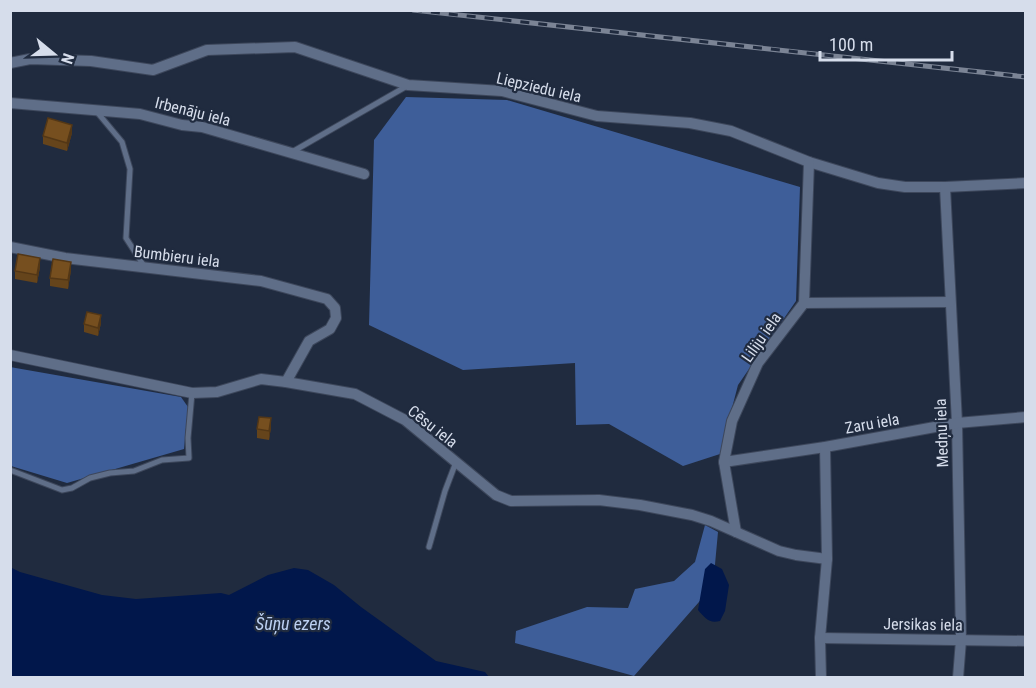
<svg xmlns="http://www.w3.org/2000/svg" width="1036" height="688" font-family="'Roboto Condensed',sans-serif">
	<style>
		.forest { fill: #3e5e99 }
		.water { fill: #01174b }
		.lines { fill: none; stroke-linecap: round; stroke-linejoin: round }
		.lane-casing { stroke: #3d475b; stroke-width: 7 }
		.street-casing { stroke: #3d475b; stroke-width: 12 }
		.lane { stroke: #5f6e88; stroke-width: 5 }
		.street { stroke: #5f6e88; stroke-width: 10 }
		.rail-casing { stroke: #7b8495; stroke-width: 5 }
		.rail { stroke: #202b3f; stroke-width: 3; stroke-dasharray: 9; stroke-linecap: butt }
		.wall { fill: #65441b }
		.shaded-wall { fill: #533716 }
		.building { fill: #764f1f; stroke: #533716; stroke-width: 1.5 }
		.labels { text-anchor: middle; stroke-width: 4.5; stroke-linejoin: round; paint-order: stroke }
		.street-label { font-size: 16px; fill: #d6ddeb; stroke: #202b3f }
		.water-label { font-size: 18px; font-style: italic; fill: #bbcff1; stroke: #202b3f }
	</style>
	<rect width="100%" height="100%" fill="#202b3f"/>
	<g class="forest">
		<polygon points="406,97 507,100 800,187 796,301 738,385 720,454 683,466 609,424 576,425 575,363 463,370 369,325 374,140"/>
		<polygon points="10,367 181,397 188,407 184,449 67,483 11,466"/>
		<polygon points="705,525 718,532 713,586 634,676 515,643 516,631 587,607 628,608 635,589 674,581 695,562"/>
	</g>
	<g class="water">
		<path d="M711,563L722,569L729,585L725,611L720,621C709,624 705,618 698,610L705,569Z"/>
		<polygon points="10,567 20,572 102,595 136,599 221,593 229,595 268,575 294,568 308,570 334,585 361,607 436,661 485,672 489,677 11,677"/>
	</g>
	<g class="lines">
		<defs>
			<g id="lane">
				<polyline points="97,112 122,142 130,169 126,238 144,266"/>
				<polyline points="292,152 407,86"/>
				<polyline points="10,470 62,490 72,488 90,478 110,473 134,471 162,460 189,458 188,438 192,393"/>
				<polyline points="429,547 445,491 456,462"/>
			</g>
			<g id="street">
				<polyline points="10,63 30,59 91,61 153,70 207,50 295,47 408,85 502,91 597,116 690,123 731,131 809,162 878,183 905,187 945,187 1026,183"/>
				<polyline points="10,103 140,114 182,125 202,127 364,174"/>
				<polyline points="945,187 957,423 961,640 958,678"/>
				<polyline points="10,247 65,258 261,281 327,299 335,308 336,318 330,329 309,341 286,382"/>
				<polyline points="804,303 809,162"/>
				<polyline points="10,355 192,393 217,392 261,379 286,382 355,394 405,420 496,495 511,501 599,500 640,505 692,515 711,521 779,551 796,555 827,559"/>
				<polyline points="724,462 825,447 957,423 1026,417"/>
				<polyline points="736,532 724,462 732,421 758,363 804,303 950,302"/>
				<polyline points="820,638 1026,641"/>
				<polyline points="821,678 820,638 827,559 825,447"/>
			</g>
		</defs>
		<use href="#lane" class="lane-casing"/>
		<use href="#street" class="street-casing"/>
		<use href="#lane" class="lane"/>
		<use href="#street" class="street"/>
		<defs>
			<polyline id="rail" points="413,10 1026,77"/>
		</defs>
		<use href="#rail" class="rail-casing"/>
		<use href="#rail" class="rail"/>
	</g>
	<g class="wall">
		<polygon points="72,133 67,151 43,144 43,136"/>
		<polygon points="40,267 37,283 15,279 15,271"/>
		<polygon points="71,270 68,289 50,286 50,278"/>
		<polygon points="101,323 98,336 84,332 84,324"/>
		<polygon points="271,427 269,440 257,438 257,429"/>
	</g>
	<g class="shaded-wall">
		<polygon points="72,125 72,133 67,151 67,143"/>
		<polygon points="40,258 40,267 37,283 37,275"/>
		<polygon points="71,262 71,270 68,289 68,280"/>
		<polygon points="101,315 101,323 98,336 98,328"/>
		<polygon points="271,418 271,427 269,440 269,431"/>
	</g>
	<g class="building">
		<polygon points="48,118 72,125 67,143 43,136"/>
		<polygon points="18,254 40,258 37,275 15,271"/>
		<polygon points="53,259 71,262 68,280 50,278"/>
		<polygon points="87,312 101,315 98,328 84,324"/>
		<polygon points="259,417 271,418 269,431 257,429"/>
	</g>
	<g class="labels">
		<g class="street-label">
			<text transform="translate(539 87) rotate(13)" y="6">Liepziedu iela</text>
			<text transform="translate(193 111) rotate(14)" y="6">Irbenāju iela</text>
			<text transform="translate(177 256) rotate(7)" y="6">Bumbieru iela</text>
			<text transform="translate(761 337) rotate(-55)" y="6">Liliju iela</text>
			<text transform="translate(872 423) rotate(-10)" y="6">Zaru iela</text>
			<text transform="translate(433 426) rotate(38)" y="6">Cēsu iela</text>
			<text transform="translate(941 433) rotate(-92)" y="6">Medņu iela</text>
			<text transform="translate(923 624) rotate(1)" y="6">Jersikas iela</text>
		</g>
		<g class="water-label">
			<text x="293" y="630">Šūņu ezers</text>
		</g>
	</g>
	<rect width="1036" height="688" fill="none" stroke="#d6ddeb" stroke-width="24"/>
	<g transform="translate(54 54) rotate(109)" stroke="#202b3f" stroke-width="4.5" paint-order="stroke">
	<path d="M0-4.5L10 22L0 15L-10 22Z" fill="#d6ddeb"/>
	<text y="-9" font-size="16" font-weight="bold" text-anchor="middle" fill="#d6ddeb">N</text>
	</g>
	<path d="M820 51v9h132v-9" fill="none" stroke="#d6ddeb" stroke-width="3"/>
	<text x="829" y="51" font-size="18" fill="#d6ddeb" stroke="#202b3f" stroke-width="4.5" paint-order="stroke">100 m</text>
</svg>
